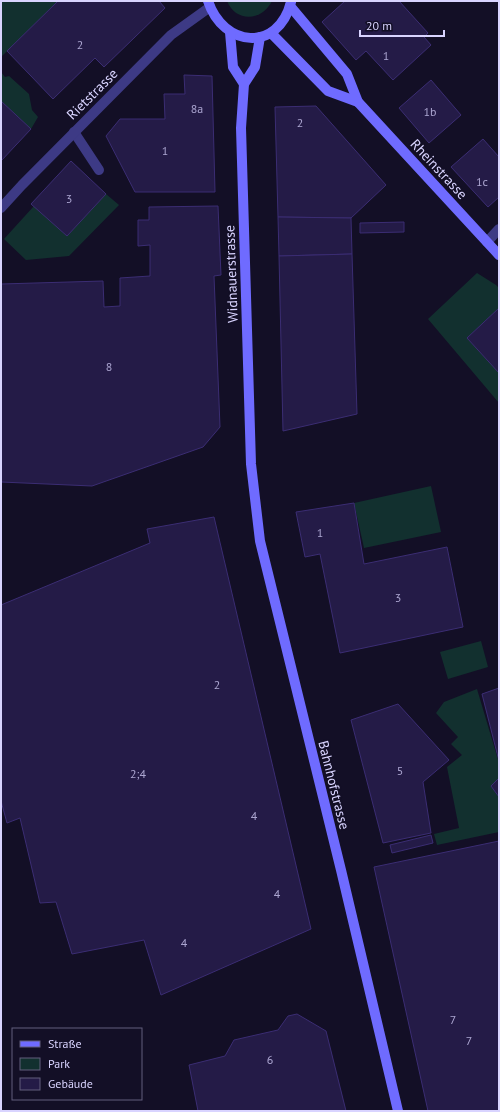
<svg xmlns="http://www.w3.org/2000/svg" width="500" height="1112" font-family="'PT Sans',sans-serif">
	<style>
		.green { fill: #12302f }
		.building { fill: #241b47; stroke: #3b2d73 }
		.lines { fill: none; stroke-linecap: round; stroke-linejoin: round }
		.lane { stroke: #3d3a85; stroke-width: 10 }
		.street { stroke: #3d3a85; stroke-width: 10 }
		.secondary { stroke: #6f6bff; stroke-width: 10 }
		.labels { text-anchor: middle; stroke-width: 3.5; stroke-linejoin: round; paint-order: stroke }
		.number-label { font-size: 12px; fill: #aca6d1 }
		.street-label { font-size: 14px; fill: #d9d4ff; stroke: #130f26 }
	</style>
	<rect width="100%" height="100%" fill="#130f26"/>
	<g class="green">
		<polygon points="1,1 58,1 1,57"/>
		<path d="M227,1H272C262,21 236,23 227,1Z"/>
		<polygon points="1,72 5,77 9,76 29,94 32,110 38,117 31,129 1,101"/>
		<polygon points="106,194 119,205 69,256 26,260 4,239 34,206 67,236"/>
		<polygon points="477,273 496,285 499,288 499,308 467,338 499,373 499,403 428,319"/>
		<polygon points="431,486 441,532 364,548 354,503"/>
		<polygon points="481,641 488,667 448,679 440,652"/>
		<polygon points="477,689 499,763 499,778 491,786 499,797 499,832 437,845 434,834 459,828 447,767 462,755 451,744 458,737 436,713 444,702"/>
	</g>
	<g class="building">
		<polygon points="58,1 159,1 165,8 104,67 95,58 53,99 7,51"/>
		<polygon points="345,1 399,1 428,33 424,37 431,45 393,80 366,51 356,60 322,22"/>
		<polygon points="184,75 212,76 215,192 135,192 106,136 120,119 165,119 164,94 185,94"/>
		<polygon points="431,80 461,115 429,143 399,108"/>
		<polygon points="1,101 31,129 1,161"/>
		<polygon points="316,106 386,185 351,218 278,217 275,107"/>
		<polygon points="483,139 499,157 499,197 488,207 451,167"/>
		<polygon points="71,161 106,194 67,236 31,204"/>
		<polygon points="218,206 221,275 214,276 220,427 203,447 92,486 1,482 1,284 103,281 104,307 120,306 120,278 150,276 150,245 138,246 138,220 149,220 149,207"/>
		<polygon points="278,217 351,218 352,254 279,256"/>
		<polygon points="404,222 404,232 360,233 360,223"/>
		<polygon points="352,254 357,414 283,431 279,256"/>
		<polygon points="499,308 499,373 467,338"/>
		<polygon points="354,503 364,564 447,547 463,627 340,653 320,554 305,557 296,512"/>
		<polygon points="214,517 311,929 161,995 144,940 72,954 56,902 40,903 20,818 7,823 1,801 1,605 150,543 147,529"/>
		<polygon points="499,688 499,761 482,694"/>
		<polygon points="398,704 449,760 423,782 431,833 383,843 351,720"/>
		<polygon points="499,778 499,797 491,786"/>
		<polygon points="431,835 433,843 392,853 390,845"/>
		<polygon points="499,841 499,1111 428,1111 374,867"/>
		<polygon points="297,1014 326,1031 346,1111 198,1111 189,1065 225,1056 234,1040 278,1030 288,1016"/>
	</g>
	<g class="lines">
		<polyline class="lane" points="74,132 99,170"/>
		<g class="street">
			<polyline points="1,208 22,185 171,35 210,7"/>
			<polyline points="487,242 499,229"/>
		</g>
		<g class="secondary">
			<path d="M208,1C223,47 278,53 291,2"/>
			<polyline points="290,6 347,74 358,102 499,255"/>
			<polyline points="230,32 233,67 244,84"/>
			<polyline points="271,33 328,91 358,102"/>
			<polyline points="260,37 255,67 244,84 241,128 251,464 260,541 341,870 398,1111"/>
		</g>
	</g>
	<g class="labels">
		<g class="number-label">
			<text x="80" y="49">2</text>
			<text x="386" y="60">1</text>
			<text x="197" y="113">8a</text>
			<text x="430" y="116">1b</text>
			<text x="300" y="127">2</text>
			<text x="165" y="155">1</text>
			<text x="482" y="186">1c</text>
			<text x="69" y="203">3</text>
			<text x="109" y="371">8</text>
			<text x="320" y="537">1</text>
			<text x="398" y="602">3</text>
			<text x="217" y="689">2</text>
			<text x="400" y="775">5</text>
			<text x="138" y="778">2;4</text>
			<text x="254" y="820">4</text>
			<text x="277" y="898">4</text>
			<text x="184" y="947">4</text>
			<text x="453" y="1024">7</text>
			<text x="469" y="1045">7</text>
			<text x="270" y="1064">6</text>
		</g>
		<g class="street-label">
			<text transform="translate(92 94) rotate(-45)" y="5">Rietstrasse</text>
			<text transform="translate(439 169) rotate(47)" y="5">Rheinstrasse</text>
			<text transform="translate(231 274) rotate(-92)" y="5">Widnauerstrasse</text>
			<text transform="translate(334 785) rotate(76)" y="5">Bahnhofstrasse</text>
		</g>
	</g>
	<rect width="500" height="1112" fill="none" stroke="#d9d4ff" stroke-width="4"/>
	<rect x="12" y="1028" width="130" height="72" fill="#130f26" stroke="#625e7d"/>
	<rect x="20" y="1041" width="20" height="6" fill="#6f6bff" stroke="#625e7d"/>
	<text x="48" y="1048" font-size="12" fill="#d9d4ff">Straße</text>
	<rect x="20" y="1058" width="20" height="12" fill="#12302f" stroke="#625e7d"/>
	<text x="48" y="1068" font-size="12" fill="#d9d4ff">Park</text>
	<rect x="20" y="1078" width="20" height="12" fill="#241b47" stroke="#625e7d"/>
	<text x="48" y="1088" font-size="12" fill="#d9d4ff">Gebäude</text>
	<path d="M360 30v6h84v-6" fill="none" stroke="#d9d4ff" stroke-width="2"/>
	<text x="366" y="30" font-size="12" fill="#d9d4ff" stroke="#130f26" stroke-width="3" paint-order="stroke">20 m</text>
</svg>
